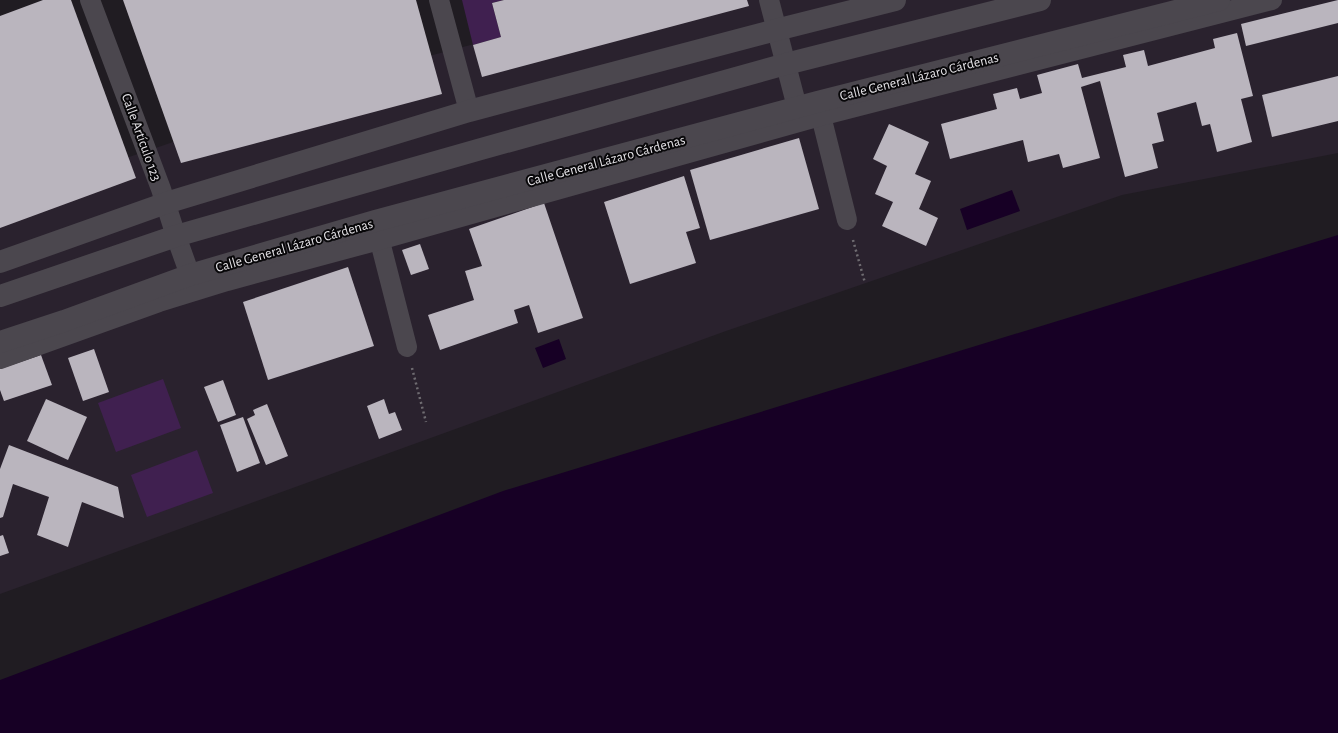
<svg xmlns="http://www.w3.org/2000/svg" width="1338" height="733" font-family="'Alegreya Sans',sans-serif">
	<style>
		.built { fill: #2a222e }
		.green { fill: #402050 }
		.water { fill: #170025 }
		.building { fill: #bab5be }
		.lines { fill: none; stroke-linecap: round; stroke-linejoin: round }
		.path { stroke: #6f6c71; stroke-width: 2.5; stroke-dasharray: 2 3; stroke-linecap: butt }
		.street { stroke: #4b474e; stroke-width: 20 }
		.secondary { stroke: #4b474e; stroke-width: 22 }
		.labels { text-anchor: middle; stroke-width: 4; stroke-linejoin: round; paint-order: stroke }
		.street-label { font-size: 14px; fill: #e5e3e7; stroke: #080709 }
	</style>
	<rect width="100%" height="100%" fill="#201c22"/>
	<polygon class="built" points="639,0 1338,0 1338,153 1122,195 726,331 0,594 0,201 414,60"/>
	<g class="green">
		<polygon points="462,0 504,0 492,3 501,37 473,45"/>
		<polygon points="163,379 181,428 116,452 98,403"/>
		<polygon points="197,450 213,493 147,517 131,475"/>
	</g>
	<g class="water">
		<polygon points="1012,190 1020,211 967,230 960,209"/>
		<polygon points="1338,235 1338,733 0,733 0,680 503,491"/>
		<polygon points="559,339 566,359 543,368 535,348"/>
	</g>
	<g class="building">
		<polygon points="43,0 71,0 136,178 0,228 0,16"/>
		<polygon points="123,0 416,0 442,94 181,163"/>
		<polygon points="504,0 747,0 749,6 482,77 473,45 501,37 492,3"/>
		<polygon points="1338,0 1338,23 1246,46 1241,24"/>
		<polygon points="1237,33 1253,96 1241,99 1252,142 1217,152 1210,124 1202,126 1196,102 1157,113 1164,141 1152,144 1158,168 1125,177 1100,81 1081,87 1100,158 1063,168 1059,154 1028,162 1023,140 950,159 941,124 997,109 993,94 1017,88 1020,99 1042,93 1037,75 1078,64 1082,78 1126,67 1123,55 1144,50 1148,66 1215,48 1213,39"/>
		<polygon points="1338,76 1338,121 1272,137 1262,95"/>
		<polygon points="889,124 929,142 915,174 931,181 919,209 938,218 926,246 882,226 893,202 875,194 887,166 873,159"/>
		<polygon points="799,138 819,209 710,240 690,170"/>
		<polygon points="684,176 700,228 686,232 696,263 630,284 604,202"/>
		<polygon points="544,203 583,318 538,333 529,305 514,310 518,323 440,350 428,315 474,300 465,271 482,266 469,229"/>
		<polygon points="420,244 429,269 411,275 402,250"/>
		<polygon points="348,267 374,346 268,380 243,302"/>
		<polygon points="94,349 109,392 83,401 68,358"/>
		<polygon points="41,355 52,385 4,401 0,390 0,369"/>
		<polygon points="223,380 236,415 218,422 204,387"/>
		<polygon points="46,399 87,417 68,460 27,441"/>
		<polygon points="384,399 389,414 395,412 402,430 379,439 367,406"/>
		<polygon points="267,404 288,456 266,465 247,419 255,415 253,410"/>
		<polygon points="243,417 260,463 237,472 220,425"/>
		<polygon points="9,445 118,487 124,518 82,502 68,547 37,535 49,497 13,484 3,517 0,518 0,469"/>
		<polygon points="3,535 9,553 0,556 0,536"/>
	</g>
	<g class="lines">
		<g class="path">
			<polyline points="853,240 865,283"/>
			<polyline points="412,368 426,422"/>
		</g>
		<g class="street">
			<polyline points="90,0 161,189 176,236 190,275"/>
			<polyline points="439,0 469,111"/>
			<polyline points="769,0 797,107"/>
			<polyline points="818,104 847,220"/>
			<polyline points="376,226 407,347"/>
			<polyline points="0,359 159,302 227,281 379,240 820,116 1272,0"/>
		</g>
		<g class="secondary">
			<polyline points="0,262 166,203 469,111 776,30 895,0"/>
			<polyline points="0,296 176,236 481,149 786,64 1040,0"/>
			<polyline points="0,342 64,321 190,275 375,221 817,102 1219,0"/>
		</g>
	</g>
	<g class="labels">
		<g class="street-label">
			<text transform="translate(919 76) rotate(-14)" y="5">Calle General Lázaro Cárdenas</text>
			<text transform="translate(142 137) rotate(70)" y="5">Calle Artículo 123</text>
			<text transform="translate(606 160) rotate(-15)" y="5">Calle General Lázaro Cárdenas</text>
			<text transform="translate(294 245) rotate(-16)" y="5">Calle General Lázaro Cárdenas</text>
		</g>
	</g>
</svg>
